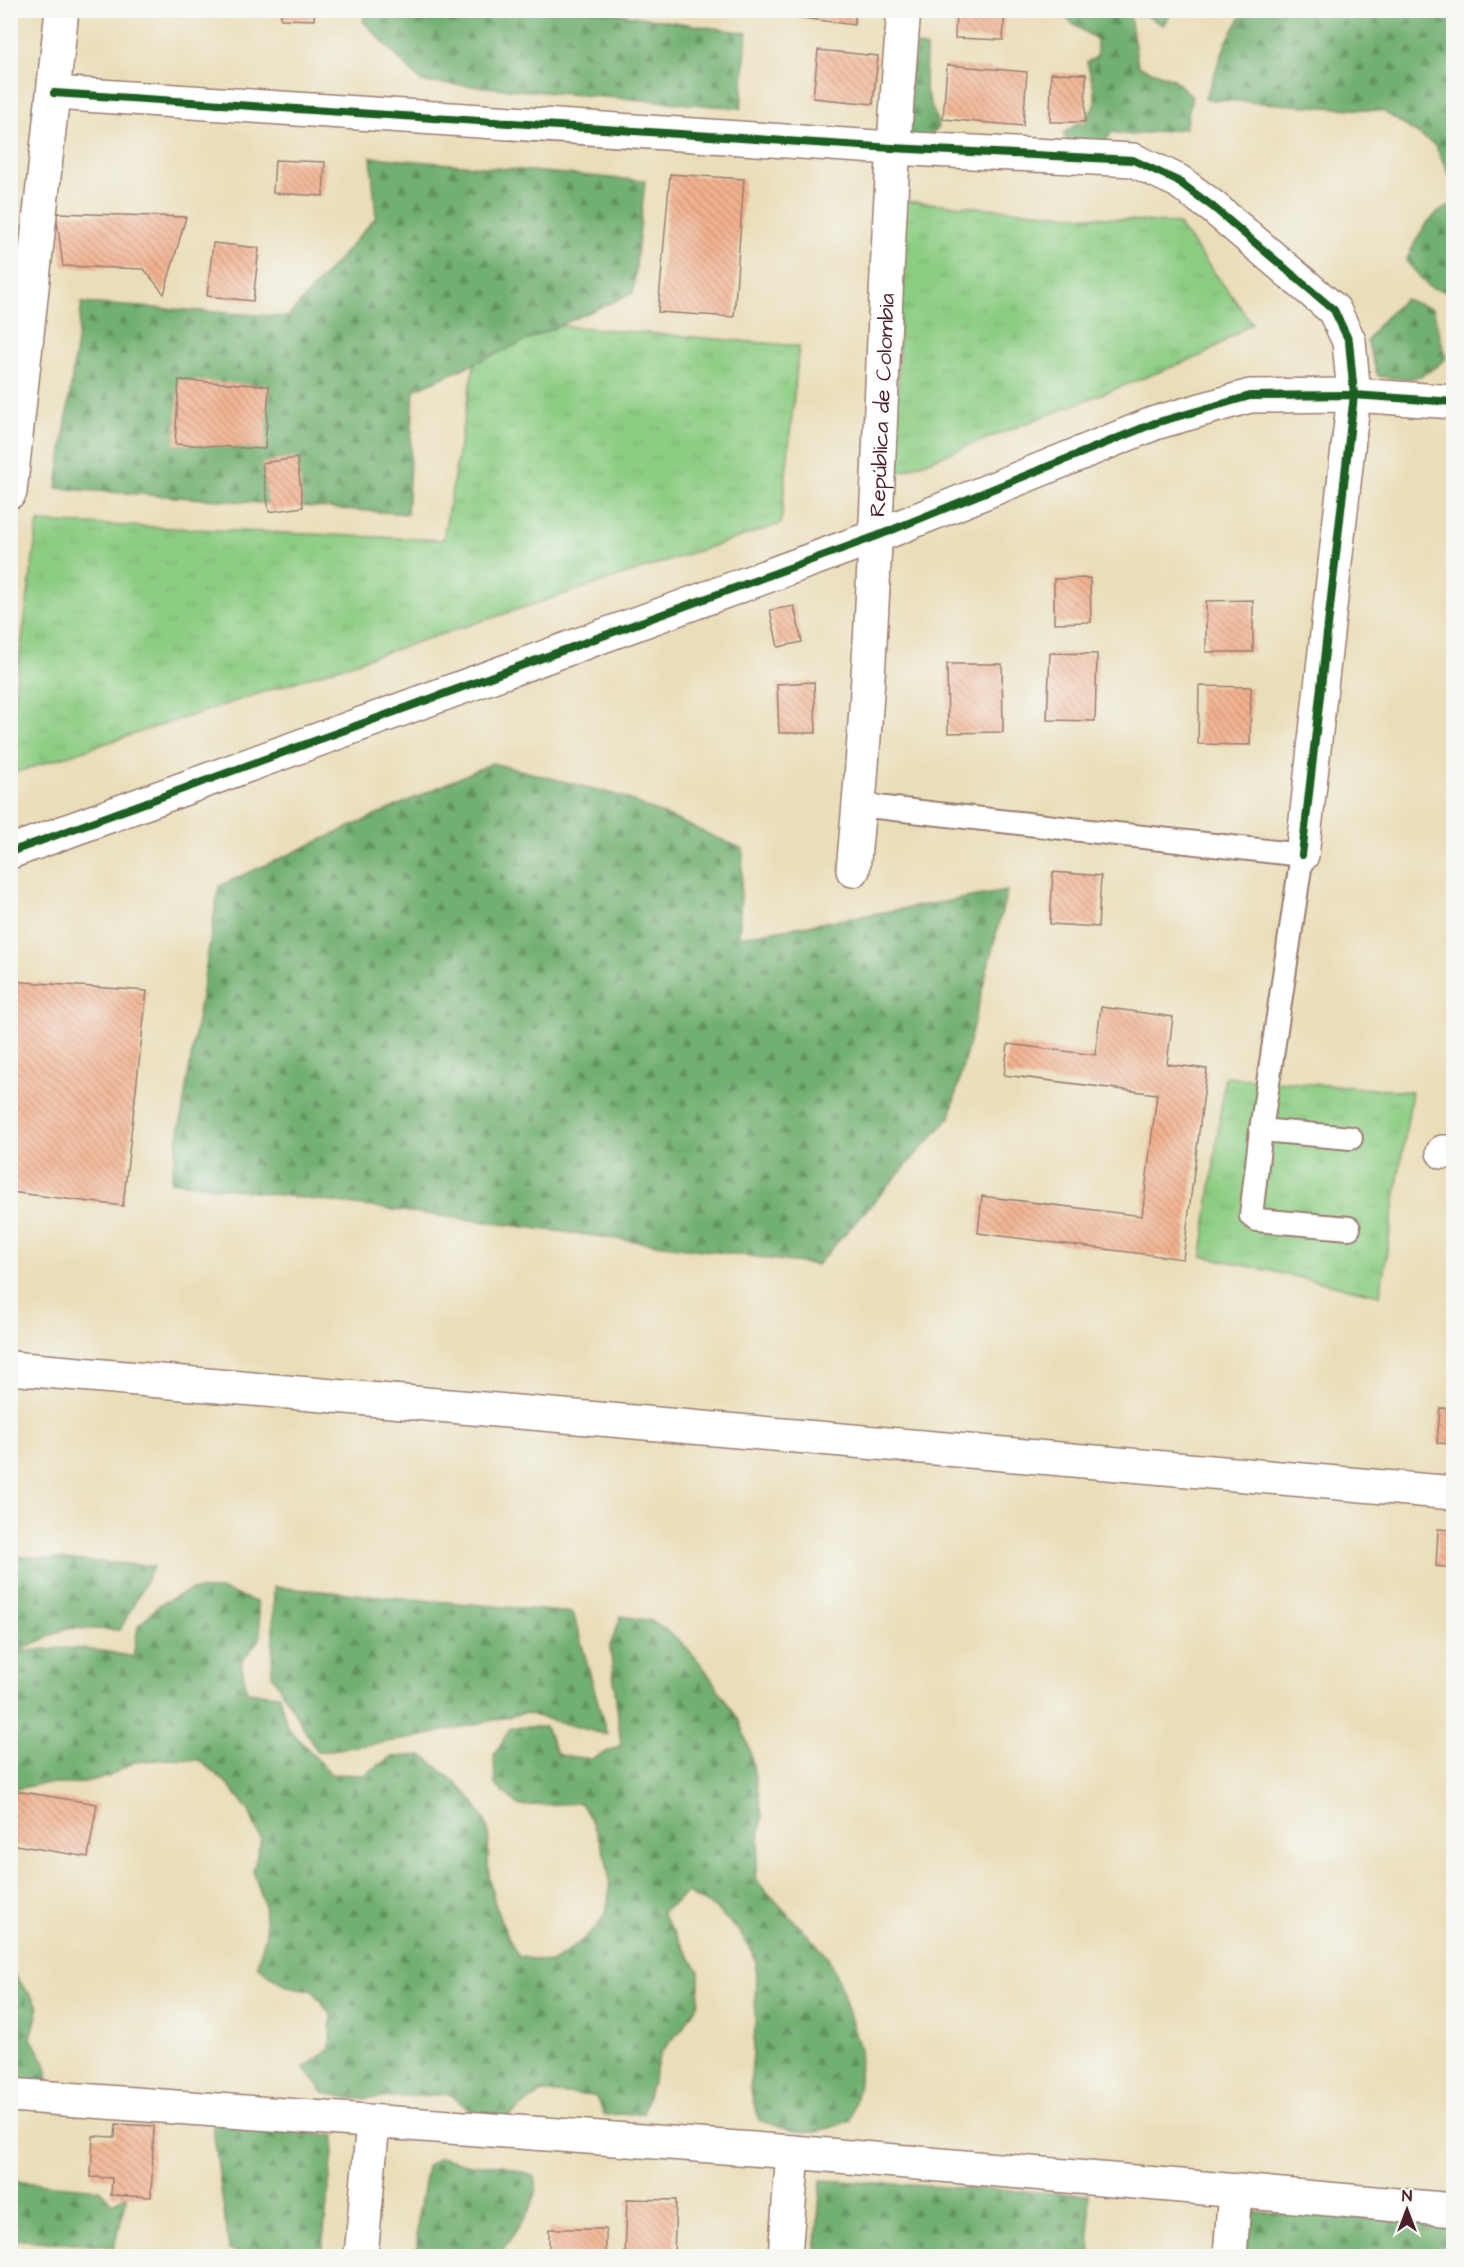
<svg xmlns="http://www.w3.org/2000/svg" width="1464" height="2267" font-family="'Architects Daughter',sans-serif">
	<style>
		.grass { fill: url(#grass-tufts); stroke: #6c7657; stroke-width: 1.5 }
		.forest { fill: url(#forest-firs); stroke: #5e684e; stroke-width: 1.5 }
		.building { fill: url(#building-back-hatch) }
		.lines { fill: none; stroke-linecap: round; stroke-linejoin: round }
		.lane-casing { stroke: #9a7e72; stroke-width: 26 }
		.street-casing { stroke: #9a7e72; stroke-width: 36 }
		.lane { stroke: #fff; stroke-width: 22 }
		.street { stroke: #fff; stroke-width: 33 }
		.cycleway-casing { stroke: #f6f6f2; stroke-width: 11 }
		.cycleway { stroke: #1b5e20; stroke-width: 8 }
		.labels { text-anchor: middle; stroke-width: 6; stroke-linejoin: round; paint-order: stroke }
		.street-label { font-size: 22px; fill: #4a1f2b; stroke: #f6f6f2 }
	</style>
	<defs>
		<pattern id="grass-tufts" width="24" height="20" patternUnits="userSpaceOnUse" patternTransform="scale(1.5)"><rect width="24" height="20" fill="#8dcd83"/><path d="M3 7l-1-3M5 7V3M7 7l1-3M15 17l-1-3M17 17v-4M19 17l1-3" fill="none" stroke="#7bb071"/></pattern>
		<pattern id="forest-firs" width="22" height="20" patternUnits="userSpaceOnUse" patternTransform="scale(1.5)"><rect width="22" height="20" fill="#72b071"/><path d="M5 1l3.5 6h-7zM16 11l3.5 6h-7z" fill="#608f5d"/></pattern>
		<pattern id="building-back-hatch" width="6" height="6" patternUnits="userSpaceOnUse" patternTransform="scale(1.5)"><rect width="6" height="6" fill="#f2b290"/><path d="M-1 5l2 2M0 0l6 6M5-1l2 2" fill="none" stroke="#c69076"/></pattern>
	</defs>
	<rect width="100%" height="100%" fill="#f6f6f2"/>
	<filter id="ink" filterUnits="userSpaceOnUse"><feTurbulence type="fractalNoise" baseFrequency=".0167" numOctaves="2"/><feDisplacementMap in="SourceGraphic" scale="12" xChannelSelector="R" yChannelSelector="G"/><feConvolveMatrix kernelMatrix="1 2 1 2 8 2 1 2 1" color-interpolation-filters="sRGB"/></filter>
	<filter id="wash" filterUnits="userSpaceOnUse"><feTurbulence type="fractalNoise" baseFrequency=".008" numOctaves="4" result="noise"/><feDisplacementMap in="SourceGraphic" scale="24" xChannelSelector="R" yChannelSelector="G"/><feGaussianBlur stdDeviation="1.35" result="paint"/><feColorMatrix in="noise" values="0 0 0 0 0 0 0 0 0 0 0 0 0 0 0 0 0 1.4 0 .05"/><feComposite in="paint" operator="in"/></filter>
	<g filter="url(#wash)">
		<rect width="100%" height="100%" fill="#eadeb9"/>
		<g class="grass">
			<polygon points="904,201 1178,224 1252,323 1203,355 895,474"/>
			<polygon points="482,319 799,346 781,524 11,774 11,720 38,522 443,540"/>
			<polygon points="1225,1077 1412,1092 1380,1295 1202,1256"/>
		</g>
		<g class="forest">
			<polygon points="366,10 599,11 747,33 741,108 422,82 363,21"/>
			<path d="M1058,11H1173L1163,25L1145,15L1130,16L1138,66L1173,79L1192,96L1185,128L1131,135L1112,132L1101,147L1074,150L1063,134C1103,106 1099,107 1087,62L1097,57V39L1074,25Z"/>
			<polygon points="1244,11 1453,11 1453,182 1435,145 1383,111 1205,99 1227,41"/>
			<polygon points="917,45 926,48 925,88 939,127 930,137 918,137 898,128"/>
			<polygon points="371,157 645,181 633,293 414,390 407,514 57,488 82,303 288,317 376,217"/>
			<path d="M1453,205H1454L1453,293L1429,287L1406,261C1418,237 1426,214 1453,205Z"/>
			<path d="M1404,299L1433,309L1446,358C1421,381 1412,381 1378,376L1367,341L1377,326Z"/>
			<polygon points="492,763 621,796 743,849 739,937 1007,891 950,1117 817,1265 171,1181 219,886"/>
			<path d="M10,1556L154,1566L120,1630L66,1628L13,1655C52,1644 95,1648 133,1657L138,1626L160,1604L190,1590H223L257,1602L261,1637L241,1662L247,1692L279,1695L287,1727L331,1774L364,1775L391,1757L422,1755C446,1774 476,1796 487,1826C491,1837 487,1852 488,1864C491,1901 500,1923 518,1956L551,1963C566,1952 594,1935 603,1917C620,1882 600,1833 581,1803L520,1806L495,1785L494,1755L511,1727H545L558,1755L592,1759L621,1745L610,1646L621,1616L653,1621L679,1640L702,1665L738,1719L750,1750L762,1815L755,1879L828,1957L842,1990L860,2050L859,2084L851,2120C812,2137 799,2134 759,2120L750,2090L755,2027L756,1959L738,1930L715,1908L687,1893L661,1913L699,1971V2002L682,2029L661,2052L643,2113L605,2115L595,2096L541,2092L505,2119L474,2114L450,2094L356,2099L324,2093L304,2068L330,2049L331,2015L313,1991L284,1985L257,1966L266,1934L264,1903L253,1871L261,1840L249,1811L229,1785L199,1760L167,1759L134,1762L108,1777L74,1784H40L11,1790Z"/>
			<polygon points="274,1587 573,1613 607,1735 525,1713 413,1738 318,1752 272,1675"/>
			<polygon points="10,1969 39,2007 31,2038 46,2065 50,2096 11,2094"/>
			<polygon points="212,2120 335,2136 321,2256 251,2256 229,2250"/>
			<path d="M439,2157L470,2165H503L535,2177C542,2206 511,2232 500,2256H422L417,2248L418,2216L427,2167Z"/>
			<polygon points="821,2180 1089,2195 1090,2256 815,2256"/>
			<polygon points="10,2181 100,2189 112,2203 128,2195 114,2247 11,2239"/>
			<polygon points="1241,2211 1453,2224 1453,2256 1238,2256"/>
		</g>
		<g id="blocks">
			<g class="building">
				<polygon points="171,10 215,10 215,15"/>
				<polygon points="281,10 315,10 314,20 281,19"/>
				<polygon points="790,10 856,10 854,25 789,16"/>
				<polygon points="956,10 1005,10 1003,40 955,38"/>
				<polygon points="818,50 878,56 873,104 813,98"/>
				<polygon points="947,65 1027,72 1023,126 943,119"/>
				<polygon points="1051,73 1086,74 1085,122 1050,122"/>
				<polygon points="275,160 325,162 323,196 273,193"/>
				<polygon points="670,174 744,179 734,317 658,312"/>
				<polygon points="56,213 186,217 164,294 144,269 63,266"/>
				<polygon points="213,243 259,248 253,301 207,296"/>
				<polygon points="179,380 269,386 265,449 175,444"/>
				<polygon points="297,458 303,507 269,512 262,463"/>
				<polygon points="1090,578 1091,622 1054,623 1054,579"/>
				<polygon points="1253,600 1253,652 1206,652 1206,601"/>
				<polygon points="794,606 802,642 778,647 770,610"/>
				<polygon points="1050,653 1097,654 1095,721 1047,720"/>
				<polygon points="947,664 1002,664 1003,732 948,733"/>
				<polygon points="814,682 816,733 779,733 777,684"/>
				<polygon points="1199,686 1251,687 1250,745 1198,744"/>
				<polygon points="1053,872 1101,876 1098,927 1050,924"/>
				<polygon points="10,981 147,991 123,1206 10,1192"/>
				<polygon points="1101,1007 1173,1017 1167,1064 1207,1069 1183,1259 978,1233 982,1196 1142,1216 1157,1094 1004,1075 1008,1044 1095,1055"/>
				<polygon points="1440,1408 1454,1409 1454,1444 1437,1443"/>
				<polygon points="1438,1529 1454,1530 1454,1568 1436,1566"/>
				<polygon points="10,1790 97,1804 88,1857 10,1844"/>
				<polygon points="116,2124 154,2126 151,2197 111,2195 112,2178 91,2177 93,2136 115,2137"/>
				<polygon points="627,2199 676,2200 674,2256 625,2256"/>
				<rect x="549" y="2229" width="57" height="27"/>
			</g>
		</g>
	</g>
	<g filter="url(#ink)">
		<use href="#blocks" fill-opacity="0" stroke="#9a7e72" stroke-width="1.5"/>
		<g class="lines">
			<defs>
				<g id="lane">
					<polyline points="859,805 1302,855 1261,1130 1251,1216 1257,1220 1349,1228"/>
					<polyline points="1261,1130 1351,1138"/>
				</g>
				<g id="street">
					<polyline points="54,93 892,148 1133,160 1178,181 1213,207 1334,310 1349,341 1354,395 1302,855"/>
					<polyline points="10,492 62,10"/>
					<polyline points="10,852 877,536 1155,423 1250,396 1354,395 1454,402"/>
					<path id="s1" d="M853,870C881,584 879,297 904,10"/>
					<polyline points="1443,1152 1454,1152"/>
					<polyline points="10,1368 1454,1493"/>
					<polyline points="10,2095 793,2152 1454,2210"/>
					<polyline points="361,2256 373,2122"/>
					<polyline points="785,2256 793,2152"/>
					<polyline points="1230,2256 1235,2191"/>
				</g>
			</defs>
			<use href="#lane" class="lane-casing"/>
			<use href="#street" class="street-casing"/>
			<use href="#lane" class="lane"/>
			<use href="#street" class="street"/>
			<defs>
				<g id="cycleway">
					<polyline points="54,93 892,148 1133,160 1178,181 1213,207 1334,310 1349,341 1354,395 1302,855"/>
					<polyline points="10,852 877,536 1155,423 1250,396 1354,395 1454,402"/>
				</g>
			</defs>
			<use href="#cycleway" class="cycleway-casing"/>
			<use href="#cycleway" class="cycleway"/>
		</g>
	</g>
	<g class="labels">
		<g class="street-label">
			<text dy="8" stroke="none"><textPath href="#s1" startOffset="466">República de Colombia</textPath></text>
		</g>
	</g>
	<rect width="1464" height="2267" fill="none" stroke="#f6f6f2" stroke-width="36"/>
	<g transform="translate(1407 2210)" stroke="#f6f6f2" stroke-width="4.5" paint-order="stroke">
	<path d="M0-4.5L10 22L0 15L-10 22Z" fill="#4a1f2b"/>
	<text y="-9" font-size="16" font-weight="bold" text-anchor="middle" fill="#4a1f2b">N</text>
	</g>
</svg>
